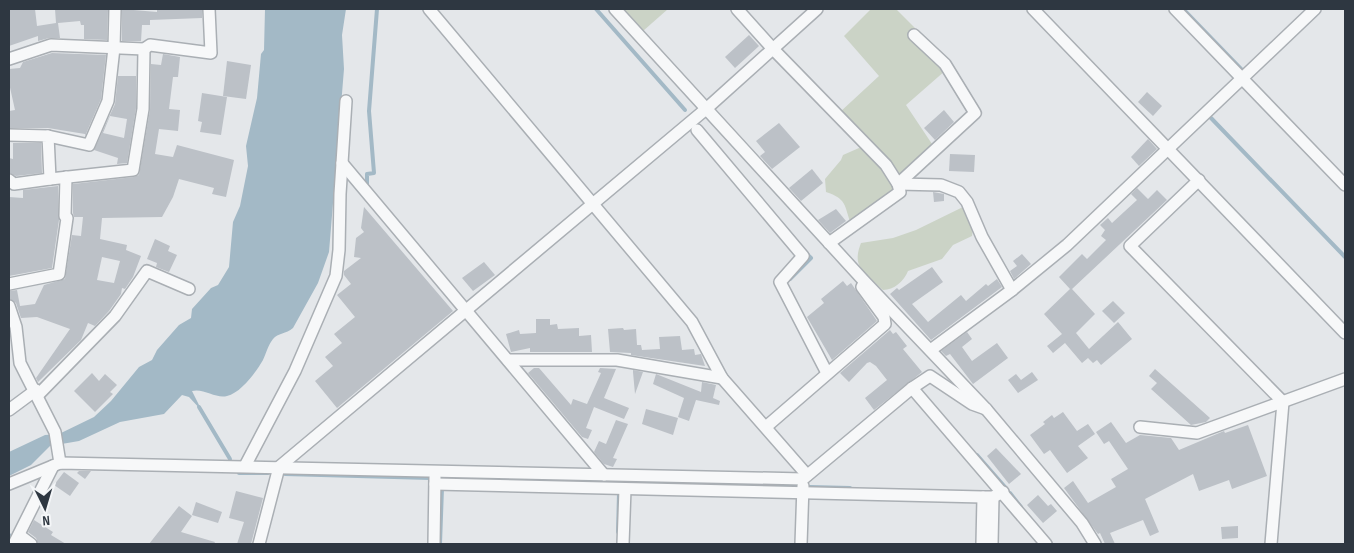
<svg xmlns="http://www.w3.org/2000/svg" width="1354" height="553" font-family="'Sofia Sans Condensed',sans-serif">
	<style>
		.green { fill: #cbd3c6 }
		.water { fill: #a3b9c6 }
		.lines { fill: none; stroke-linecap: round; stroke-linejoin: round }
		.stream { stroke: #a3b9c6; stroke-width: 4 }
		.building { fill: #bcc1c7; fill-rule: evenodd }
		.street-casing { stroke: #aaafb4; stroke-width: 14 }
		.street { stroke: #f7f8f9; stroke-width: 11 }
	</style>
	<rect width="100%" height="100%" fill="#e4e7ea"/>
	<g class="green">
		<polygon points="623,9 668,9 643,31"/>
		<polygon points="871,9 896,9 919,32 913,37 946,70 906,105 934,147 899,179 839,113 879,76 844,36"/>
		<path d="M859,148L868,149L885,168L896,191L851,224C844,205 847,199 826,192L825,179L841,160L843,155Z"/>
		<path d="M965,206L973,229L972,236L953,245L942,259L908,271C904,281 894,290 883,290C865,273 851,268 861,243L893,238L916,230Z"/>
	</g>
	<path class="water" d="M265,9H346L342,35L344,69L329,252L318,283L293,328C286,334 278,333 273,339C268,345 266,354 263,360C256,372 241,393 227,396C216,399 204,388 192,391L202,411L189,397L182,395L164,414L120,422L79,441L50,446L31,465L9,476V452L45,435L59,434L94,417L111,401L139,367L152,360L157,350L179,325L191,318L192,309L211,288L218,285L229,267L233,222L240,206L248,166L246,146L257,98L261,54L264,50Z"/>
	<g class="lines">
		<g class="stream">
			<polyline points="596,9 685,110"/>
			<polyline points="1183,9 1243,71"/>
			<polyline points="1211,118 1345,257"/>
			<polyline points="367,186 367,174 374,173 369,111 377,9"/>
			<polyline points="790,279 811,258 805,252"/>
			<polyline points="199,407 230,459"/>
			<polyline points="977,455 1005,487"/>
			<polyline points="239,473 268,473"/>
			<polyline points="285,474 430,478"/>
			<polyline points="442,482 442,478 621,482"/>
			<polyline points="630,483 798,487"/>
			<polyline points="810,487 850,488"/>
			<polyline points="1010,493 1021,507"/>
			<polyline points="618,532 619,493"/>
			<polyline points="9,535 11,537"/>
			<polyline points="440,544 442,488"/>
		</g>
	</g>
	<g class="building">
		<polygon points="9,9 35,9 37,26 56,23 55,9 108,9 107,40 84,39 84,25 81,25 80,21 58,23 60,38 49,38 38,41 38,36 9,46"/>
		<polygon points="122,9 157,12 157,9 202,9 202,18 150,20 150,25 142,25 141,41 122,41"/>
		<polygon points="749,35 759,46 735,68 725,57"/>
		<polygon points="52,53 106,55 101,99 85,136 85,134 48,128 9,128 9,111 15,110 9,83 9,69 20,68 23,62"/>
		<path d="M163,54L180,57L178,77H173L169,109L180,110L178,131L159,129L155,154L173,157L177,145L234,160L226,197L212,194L214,188L179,179L173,197L162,217L102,218L100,239L127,245L126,250L141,256L133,277L125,289L122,288L121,294L109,311L95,326L88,323L81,340L38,382L36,378L70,329L37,317L21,318L16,303L9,299V291L17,290L20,306L35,304L44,285L65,279L72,235L81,236L83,217H74L73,213V184L134,177L139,175L150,110L151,64L161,65ZM102,257L120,261L114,283L97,280Z"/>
		<polygon points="227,61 251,65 246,99 223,96"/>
		<path d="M118,76H136V108L127,163L117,164L118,158L94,150L115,104ZM110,116L127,119L124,138L103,133Z"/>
		<polygon points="1147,92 1162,106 1153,116 1138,102"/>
		<polygon points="202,93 227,97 221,135 200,132 202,122 198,121"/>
		<polygon points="944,110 954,122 935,140 924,128"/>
		<polygon points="779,123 800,147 772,169 760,156 765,152 756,141"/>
		<polygon points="1148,139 1157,149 1139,166 1131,157"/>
		<polygon points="13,143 41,143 42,173 16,176 9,173 9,158 13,159"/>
		<polygon points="950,154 975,155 974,172 949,171"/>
		<polygon points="812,169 823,183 801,201 789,188"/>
		<polygon points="58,186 59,220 52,268 9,276 9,197 23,198 23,190"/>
		<polygon points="1137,188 1148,199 1157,190 1167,200 1072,289 1095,314 1076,333 1089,349 1118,322 1132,339 1101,365 1097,360 1093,363 1088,358 1082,363 1065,343 1053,353 1047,346 1062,334 1044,314 1070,289 1059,277 1082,254 1087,259 1106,240 1101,236 1105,230 1100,225 1108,218 1112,223 1137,200 1131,194"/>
		<polygon points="933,192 944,194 944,201 934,202"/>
		<polygon points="364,207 453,311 337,408 315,381 333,366 325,357 342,343 334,334 355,317 337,295 351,284 344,275 344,271 361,258 354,257 356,238 364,232 361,228"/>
		<polygon points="836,209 846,221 830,233 818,220"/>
		<polygon points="155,239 170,246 168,251 177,255 169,272 156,267 157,263 147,259"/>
		<polygon points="1022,254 1031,264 1014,279 1010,271 1017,266 1013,261"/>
		<polygon points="484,262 495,275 473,291 462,278"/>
		<polygon points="932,267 943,282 912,304 928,322 961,295 966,301 986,284 988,286 997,279 1002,287 931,340 890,294 897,288 899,290"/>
		<polygon points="843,281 847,286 851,283 877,321 832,360 807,317 824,303 821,299"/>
		<polygon points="1113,301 1125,313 1114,323 1102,311"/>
		<polygon points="536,319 550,319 550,325 557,324 558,329 579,328 579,336 591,335 592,352 530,352 530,348 511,352 506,334 519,330 520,334 536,333"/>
		<polygon points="623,328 624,330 636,329 637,345 641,345 642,350 660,349 659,337 680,336 682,350 694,349 695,355 701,354 705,366 631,355 631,353 610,352 608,329"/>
		<polygon points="890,330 893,334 896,332 907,346 903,349 922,372 874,410 865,398 887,380 876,366 870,362 867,363 849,382 840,373"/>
		<polygon points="967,332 972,339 962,347 972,361 997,343 1008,358 973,384 950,354 946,356 941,351"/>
		<polygon points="534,368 539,368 571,405 573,399 587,404 601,373 598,372 600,368 616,369 604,398 629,408 624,419 594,407 586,428 592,430 588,439 582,437 528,373"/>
		<polygon points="1155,369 1210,418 1206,422 1191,425 1151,389 1157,383 1149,376"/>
		<polygon points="633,370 643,372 635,394 633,372"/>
		<polygon points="1032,372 1038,380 1018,393 1008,380 1016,374 1021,380"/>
		<polygon points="92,373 99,381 105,374 117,385 110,392 113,394 95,412 74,391"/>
		<polygon points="656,374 701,392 702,382 716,385 713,398 720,401 719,405 696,400 689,421 678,417 684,398 653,384"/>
		<polygon points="646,409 678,418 673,435 642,424"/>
		<polygon points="1063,412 1077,431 1088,424 1095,434 1078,446 1088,458 1067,473 1050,450 1044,454 1030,435 1045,424 1043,422 1052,415 1054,418"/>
		<polygon points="616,420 628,424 613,458 617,459 613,467 604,464 594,452 599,441 606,444"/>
		<polygon points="1111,422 1126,443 1140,435 1171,438 1179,450 1224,431 1225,433 1248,425 1267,476 1232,489 1229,480 1199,491 1193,474 1145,499 1159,532 1150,536 1143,520 1110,533 1115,544 1105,544 1100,533 1098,534 1064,488 1073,481 1088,503 1116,487 1111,479 1128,469 1109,441 1104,444 1096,432"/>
		<polygon points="996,448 1021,474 1009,484 987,456"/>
		<polygon points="79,471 91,471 85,479 77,473"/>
		<polygon points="64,472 79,483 70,496 54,485"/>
		<polygon points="236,491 263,498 251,544 237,544 244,522 229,518"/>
		<polygon points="1038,495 1048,506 1051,504 1057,511 1043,523 1027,505"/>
		<polygon points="196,502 222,512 218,523 192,515"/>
		<polygon points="179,506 192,516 181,532 215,542 214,544 149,544"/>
		<polygon points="34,520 53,532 51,535 66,544 38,544 36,538 28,532"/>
		<polygon points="1238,526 1238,538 1222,539 1221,527"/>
	</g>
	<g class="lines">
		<defs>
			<g id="street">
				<polyline points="429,9 692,322 722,378 807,475"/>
				<polyline points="615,9 864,281 986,409 1082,523 1095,544"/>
				<polyline points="737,9 773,49 886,165 898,184 941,185 959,192 967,202 982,237 1012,290"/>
				<polyline points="1033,9 1345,333"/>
				<polyline points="1175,9 1345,185"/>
				<polyline points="9,59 51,45 144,49 150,45 211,53 209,9"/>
				<polyline points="697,130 803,256 780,282 827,373"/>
				<polyline points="9,135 48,136 50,179 14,184 9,180"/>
				<polyline points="48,136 89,145 108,101 114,48 115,9"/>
				<polyline points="342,163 604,475"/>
				<polyline points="50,179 133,170 143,109 144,49"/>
				<polyline points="1199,180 1130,246 1283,402 1271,544"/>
				<polyline points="829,243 900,192 898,184 975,113 945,64 914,35"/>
				<polyline points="9,284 59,274 67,218 65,216 66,177"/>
				<polyline points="9,306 16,327 20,363 55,432 60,463"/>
				<polyline points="932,349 1012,290 1067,245 1315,9"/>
				<polyline points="508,360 617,360 722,378"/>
				<polyline points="912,388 1046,544"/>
				<polyline points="38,395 115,316 147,271 189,289"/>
				<polyline points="9,410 36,390"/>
				<polyline points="767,426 885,324 884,317 862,287 863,285"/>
				<polyline points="1140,427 1197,433 1345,379"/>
				<polyline points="245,466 295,371 336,276 339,250 340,194 346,101"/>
				<polyline points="9,484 60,463 803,479 912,388 930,376 972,404 986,409"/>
				<polyline points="435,484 983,497 993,497 1003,492"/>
				<polyline points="19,535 31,544"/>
				<polyline points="14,544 53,466"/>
				<polyline points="259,544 279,467 706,109 817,9"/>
				<polyline points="434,544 435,477"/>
				<polyline points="623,544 625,489"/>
				<polyline points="801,544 803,486"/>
				<polyline points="982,544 983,497"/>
				<polyline points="992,544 993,497"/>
			</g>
		</defs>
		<use href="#street" class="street-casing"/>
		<use href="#street" class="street"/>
	</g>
	<rect width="1354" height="553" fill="none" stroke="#2e3741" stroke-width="20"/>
	<g transform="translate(45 508) rotate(175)" stroke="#f4f6f8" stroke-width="4" paint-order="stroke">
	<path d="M0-4L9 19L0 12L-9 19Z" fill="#2e3741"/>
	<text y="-8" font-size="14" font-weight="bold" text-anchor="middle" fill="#2e3741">N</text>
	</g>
</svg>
